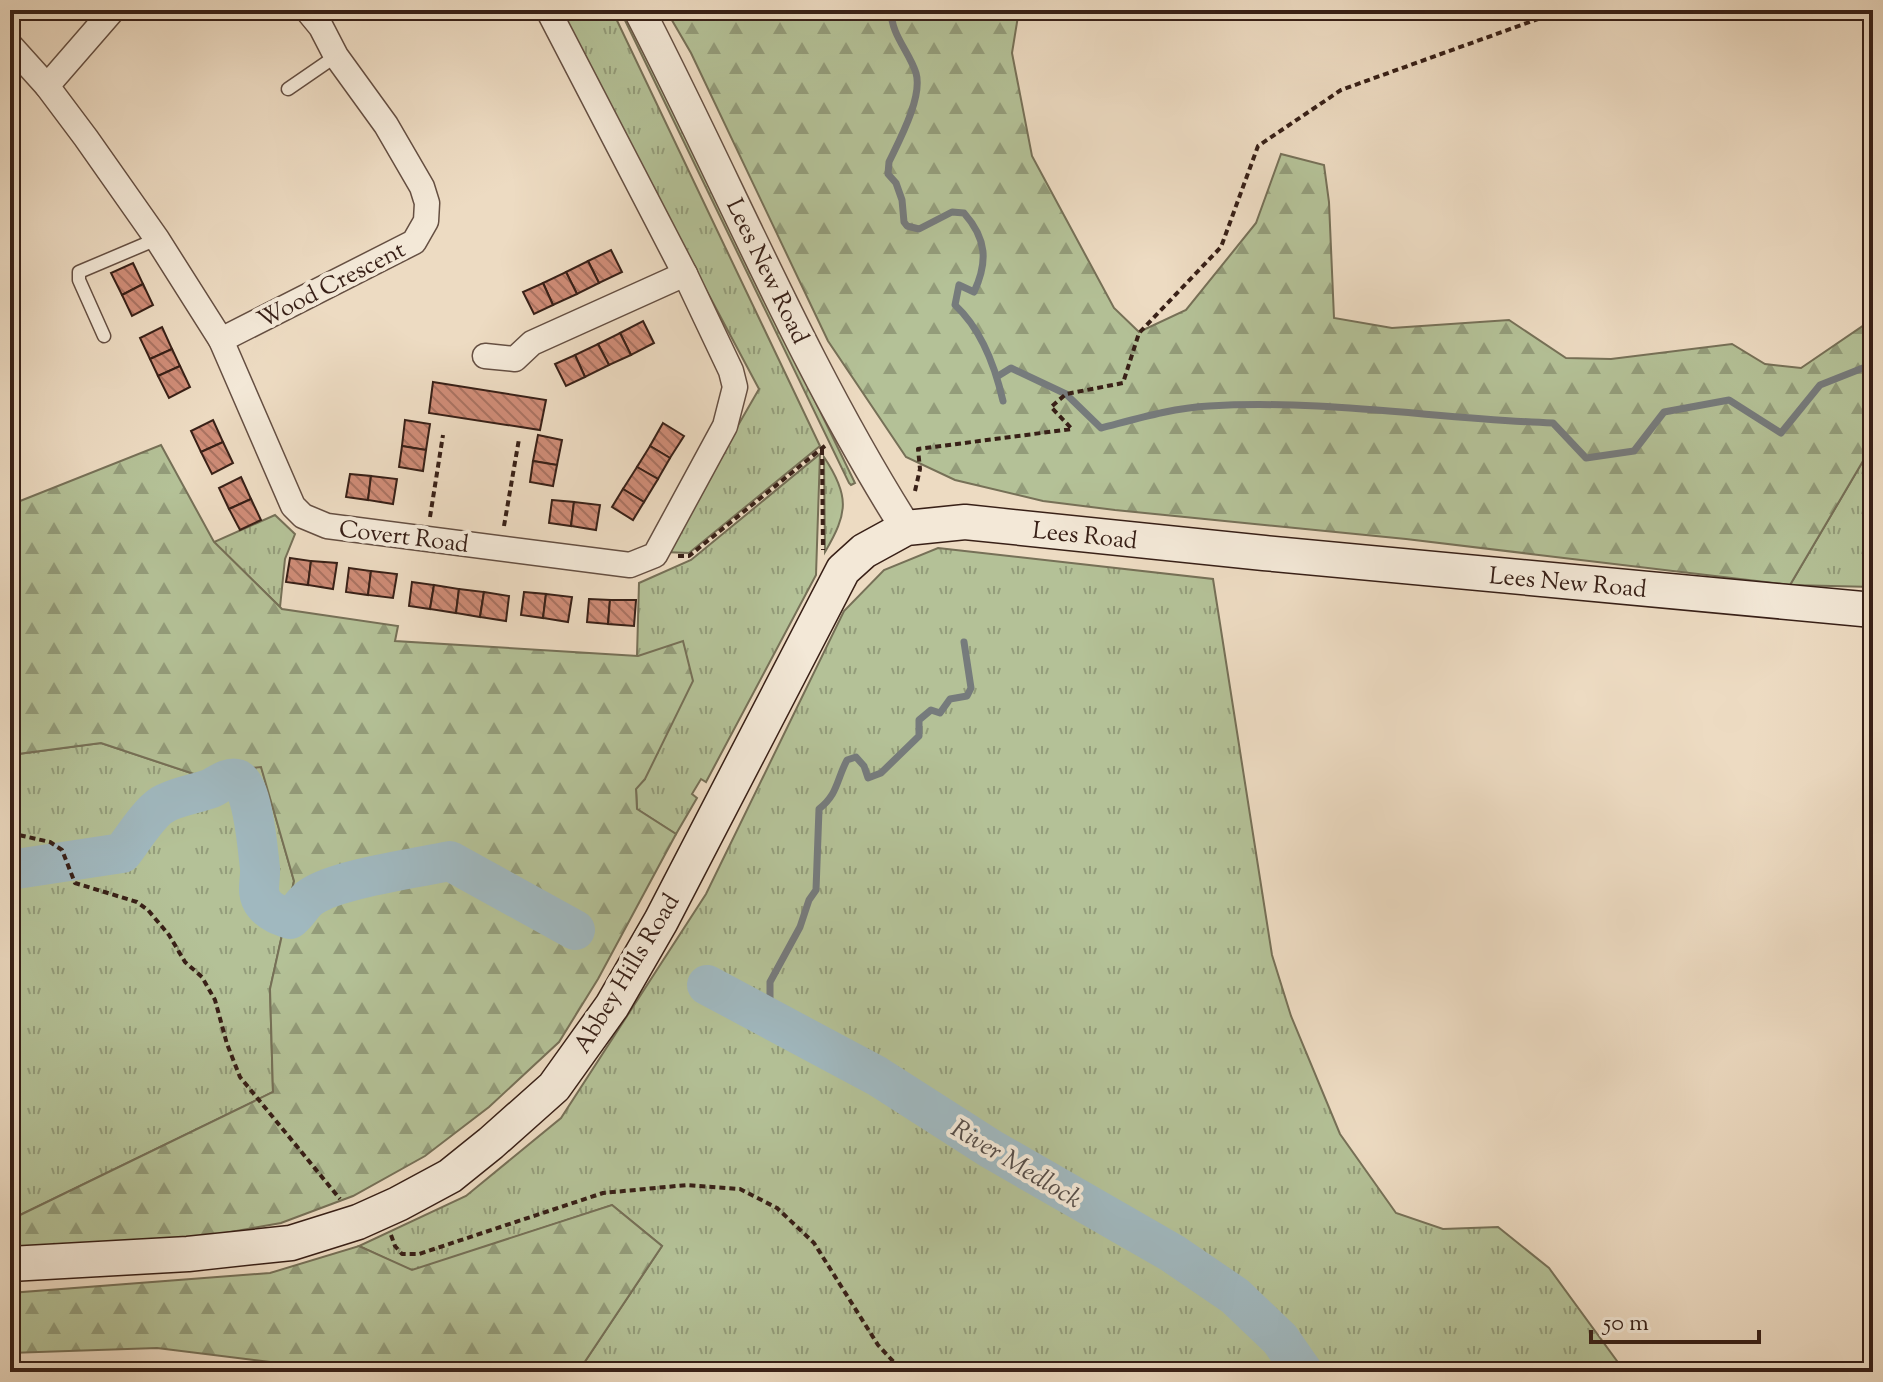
<svg xmlns="http://www.w3.org/2000/svg" width="1883" height="1382" font-family="'Sorts Mill Goudy',serif">
	<style>
		.grass { fill: url(#grass-tufts); stroke: #767057; stroke-width: 2 }
		.forest { fill: url(#forest-firs); stroke: #767057; stroke-width: 2 }
		.lines { fill: none; stroke-linecap: round; stroke-linejoin: round }
		.stream { stroke: #767b7c; stroke-width: 7 }
		.river { stroke: #a0b8bf; stroke-width: 40 }
		.building { fill: url(#building-back-hatch); stroke: #382017; stroke-width: 2 }
		.service-casing { stroke: #654f42; stroke-width: 15 }
		.minor-casing { stroke: #654f42; stroke-width: 27 }
		.tertiary-casing { stroke: #654f42; stroke-width: 33 }
		.secondary-casing { stroke: #382017; stroke-width: 37 }
		.path { stroke: #382017; stroke-width: 4; stroke-dasharray: 6 4; stroke-linecap: butt }
		.service { stroke: #f3e8d7; stroke-width: 12 }
		.minor { stroke: #f3e8d7; stroke-width: 24 }
		.tertiary { stroke: #f3e8d7; stroke-width: 30 }
		.secondary { stroke: #f3e8d7; stroke-width: 34 }
		.labels { text-anchor: middle; stroke-width: 8; stroke-linejoin: round; paint-order: stroke }
		.street-label { font-size: 24px; fill: #382017; stroke: #f3e8d7 }
		.water-label { font-size: 26px; font-style: italic; fill: #574e49; stroke: #f3e8d7 }
	</style>
	<defs>
		<pattern id="grass-tufts" width="24" height="20" patternUnits="userSpaceOnUse" patternTransform="scale(2)"><rect width="24" height="20" fill="#b4c197"/><path d="M3 7l-1-3M5 7V3M7 7l1-3M15 17l-1-3M17 17v-4M19 17l1-3" fill="none" stroke="#939c7a"/></pattern>
		<pattern id="forest-firs" width="22" height="20" patternUnits="userSpaceOnUse" patternTransform="scale(2)"><rect width="22" height="20" fill="#b4c197"/><path d="M5 1l3.5 6h-7zM16 11l3.5 6h-7z" fill="#939c7a"/></pattern>
		<pattern id="building-back-hatch" width="6" height="6" patternUnits="userSpaceOnUse" patternTransform="scale(2)"><rect width="6" height="6" fill="#cf8c77"/><path d="M-1 5l2 2M0 0l6 6M5-1l2 2" fill="none" stroke="#a97261"/></pattern>
	</defs>
	<rect width="100%" height="100%" fill="#eddbc2"/>
	<filter id="stains"><feTurbulence type="fractalNoise" baseFrequency=".0025" numOctaves="4"/><feColorMatrix values="0 0 0 0 .2 0 0 0 0 .09 0 0 0 0 .02 0 0 0 .5 -.17"/></filter>
	<radialGradient id="worn" r=".72"><stop offset=".6" stop-color="#630" stop-opacity="0"/><stop offset="1" stop-color="#630" stop-opacity=".3"/></radialGradient>
	<g class="grass">
		<polygon points="557,10 612,10 820,446 689,553 665,552 759,389"/>
		<polygon points="620,10 625,10 855,483 851,485 849,483"/>
		<polygon points="1873,444 1873,587 1790,585"/>
		<polygon points="820,454 816,575 706,782 701,779 692,794 697,798 676,834 637,809 636,788 645,779 637,656 639,583 691,560"/>
		<path d="M824,457C850,496 848,513 825,552Z"/>
		<polygon points="275,515 295,534 285,559 280,607 214,542"/>
		<polygon points="938,548 1213,579 1272,955 1291,1016 1340,1134 1396,1213 1443,1229 1498,1227 1549,1268 1625,1372 578,1372 662,1246 612,1205 412,1271 359,1246 466,1196 561,1118 706,894 844,611 884,570"/>
		<polygon points="101,743 194,774 261,766 294,881 270,989 273,1092 14,1218 12,1249 10,1249 10,755"/>
	</g>
	<g class="forest">
		<polygon points="666,10 1019,10 1012,53 1032,156 1114,308 1139,332 1186,310 1256,223 1281,154 1324,165 1329,202 1334,318 1392,328 1509,320 1566,358 1611,359 1732,344 1765,364 1801,368 1873,319 1873,444 1790,585 1406,539 1115,510 1043,501 955,480 906,457 828,341 691,53"/>
		<polygon points="161,445 214,542 282,609 398,626 395,641 638,656 683,641 693,681 645,779 636,789 637,809 676,834 598,979 559,1042 489,1107 425,1156 353,1196 281,1223 191,1239 12,1249 14,1218 273,1092 270,989 294,881 261,767 194,774 101,743 10,755 10,505"/>
		<polygon points="612,1205 662,1246 578,1372 352,1372 157,1348 10,1353 10,1293 270,1273 359,1246 412,1270"/>
	</g>
	<g class="lines">
		<g class="stream">
			<path d="M891,10C891,35 909,51 916,73C923,97 899,141 889,162L888,174L896,183L902,200L904,222L907,226L919,229L952,212L964,213C987,239 988,262 974,292L959,285L955,305C981,329 995,366 1003,401"/>
			<path d="M998,376L1011,368L1066,394L1101,428C1136,419 1172,408 1209,406C1324,399 1439,419 1553,423L1586,458L1634,451L1664,412L1729,400L1781,433L1820,385L1873,364"/>
			<path d="M782,1025L781,1009L770,1002V982L800,927L809,900L816,890L819,809C838,794 836,781 847,760L856,757L864,766L868,778L881,773L919,736V720L931,710L940,713L950,699L967,696L971,688L964,642"/>
		</g>
		<g class="river">
			<path d="M10,870L122,853C132,840 149,813 162,805C174,797 195,794 209,789C217,786 228,776 237,779C253,785 258,852 260,868C261,880 255,893 264,904C270,912 281,916 290,919C298,913 303,902 311,897C336,879 417,868 450,861L575,930"/>
			<polyline points="707,985 877,1076 991,1149 1172,1253 1235,1296 1280,1339 1303,1372"/>
		</g>
	</g>
	<g class="building">
		<polygon points="611,250 622,272 599,283 588,261"/>
		<polygon points="588,261 599,283 577,294 566,272"/>
		<polygon points="133,263 143,284 122,295 111,273"/>
		<polygon points="566,272 577,294 553,305 543,283"/>
		<polygon points="543,283 553,305 534,314 523,292"/>
		<polygon points="143,284 153,305 132,316 122,295"/>
		<polygon points="643,321 654,343 631,355 620,333"/>
		<polygon points="162,327 172,349 150,359 140,338"/>
		<polygon points="620,333 631,355 609,365 598,344"/>
		<polygon points="598,344 609,365 585,377 575,355"/>
		<polygon points="172,349 180,366 158,376 150,359"/>
		<polygon points="575,355 585,377 566,386 555,364"/>
		<polygon points="180,366 190,387 169,398 158,376"/>
		<polygon points="433,382 546,400 540,430 429,413"/>
		<polygon points="213,420 223,442 201,452 191,431"/>
		<polygon points="405,420 430,424 426,450 402,446"/>
		<polygon points="663,423 684,436 670,458 650,446"/>
		<polygon points="538,435 562,440 557,465 533,461"/>
		<polygon points="223,442 233,463 212,474 201,452"/>
		<polygon points="402,446 426,450 423,471 399,467"/>
		<polygon points="650,446 670,458 658,479 637,467"/>
		<polygon points="533,461 557,465 553,486 530,482"/>
		<polygon points="637,467 658,479 644,502 623,489"/>
		<polygon points="350,474 371,476 368,500 346,497"/>
		<polygon points="371,476 397,479 393,504 368,500"/>
		<polygon points="241,477 251,499 229,509 219,488"/>
		<polygon points="623,489 644,502 633,520 612,507"/>
		<polygon points="251,499 261,520 240,530 229,509"/>
		<polygon points="552,500 574,502 571,526 549,523"/>
		<polygon points="574,502 600,505 596,530 571,526"/>
		<polygon points="290,558 311,561 308,585 286,582"/>
		<polygon points="311,561 337,563 333,589 308,585"/>
		<polygon points="349,568 371,571 368,595 346,592"/>
		<polygon points="371,571 397,574 393,598 368,595"/>
		<polygon points="412,582 434,585 430,609 409,606"/>
		<polygon points="434,585 459,589 456,613 430,609"/>
		<polygon points="459,589 484,592 480,617 456,613"/>
		<polygon points="484,592 509,596 506,621 480,617"/>
		<polygon points="524,592 546,594 543,618 521,615"/>
		<polygon points="546,594 572,597 568,622 543,618"/>
		<polygon points="589,599 610,600 608,624 587,622"/>
		<polygon points="610,600 636,600 634,626 608,624"/>
	</g>
	<g class="lines">
		<defs>
			<g id="service">
				<polyline points="288,89 336,56"/>
				<polyline points="104,336 79,280 79,272 157,239"/>
			</g>
			<g id="minor">
				<polyline points="10,13 12,10"/>
				<polyline points="10,45 47,86 86,138 157,239 221,340 293,506 303,516 327,526 630,565 655,555 725,426 735,387 731,371 685,274 548,10"/>
				<polyline points="47,86 113,10"/>
				<polyline points="221,340 414,242 426,221 427,203 422,187 386,125 336,56 321,27 307,10"/>
				<polyline points="485,356 515,359 532,343 685,274"/>
			</g>
			<path id="tertiary" d="M639,10C728,182 802,364 906,528"/>
			<polyline id="secondary" points="10,1264 188,1254 291,1243 358,1222 398,1204 450,1176 491,1143 554,1087 612,1006 661,921 843,570 864,551 906,528 965,522 1264,553 1873,610"/>
		</defs>
		<use href="#service" class="service-casing"/>
		<use href="#minor" class="minor-casing"/>
		<use href="#tertiary" class="tertiary-casing"/>
		<use href="#secondary" class="secondary-casing"/>
		<g class="path">
			<polyline points="822,449 823,550"/>
			<polyline points="915,491 920,469 918,449 1072,429 1051,407 1066,394 1123,383 1139,333 1221,247 1258,146 1341,90 1563,10"/>
			<polyline points="430,517 443,435"/>
			<polyline points="504,526 519,439"/>
			<polyline points="678,556 689,556 826,445"/>
			<polyline points="10,833 50,842 62,850 75,883 137,902 148,910 169,935 185,962 202,977 215,1000 227,1044 240,1077 340,1199"/>
			<polyline points="391,1235 395,1246 402,1254 419,1254 603,1193 687,1185 740,1189 777,1208 814,1243 878,1345 903,1372"/>
		</g>
		<use href="#service" class="service"/>
		<use href="#minor" class="minor"/>
		<use href="#tertiary" class="tertiary"/>
		<use href="#secondary" class="secondary"/>
	</g>
	<g class="labels">
		<g class="street-label">
			<text transform="translate(768 271) rotate(64)" y="8">Lees New Road</text>
			<text transform="translate(331 284) rotate(-27)" y="8">Wood Crescent</text>
			<text transform="translate(1085 535) rotate(6)" y="8">Lees Road</text>
			<text transform="translate(404 536) rotate(7)" y="8">Covert Road</text>
			<text transform="translate(1568 582) rotate(5)" y="8">Lees New Road</text>
			<text transform="translate(626 973) rotate(-59)" y="8">Abbey Hills Road</text>
		</g>
		<g class="water-label">
			<text transform="translate(1017 1163) rotate(31)" y="9">River Medlock</text>
		</g>
	</g>
	<rect width="1883" height="1382" fill="none" stroke="#eddbc2" stroke-width="40"/>
	<rect x="12" y="12" width="1859" height="1358" fill="none" stroke="#382017" stroke-width="4"/>
	<rect x="20" y="20" width="1843" height="1342" fill="none" stroke="#382017" stroke-width="2"/>
	<path d="M1591 1330v12h168v-12" fill="none" stroke="#382017" stroke-width="4"/>
	<text x="1603" y="1330" font-size="24" fill="#382017" stroke="#f3e8d7" stroke-width="6" paint-order="stroke">50 m</text>
	<rect width="100%" height="100%" filter="url(#stains)"/>
	<rect width="100%" height="100%" fill="url(#worn)"/>
</svg>
